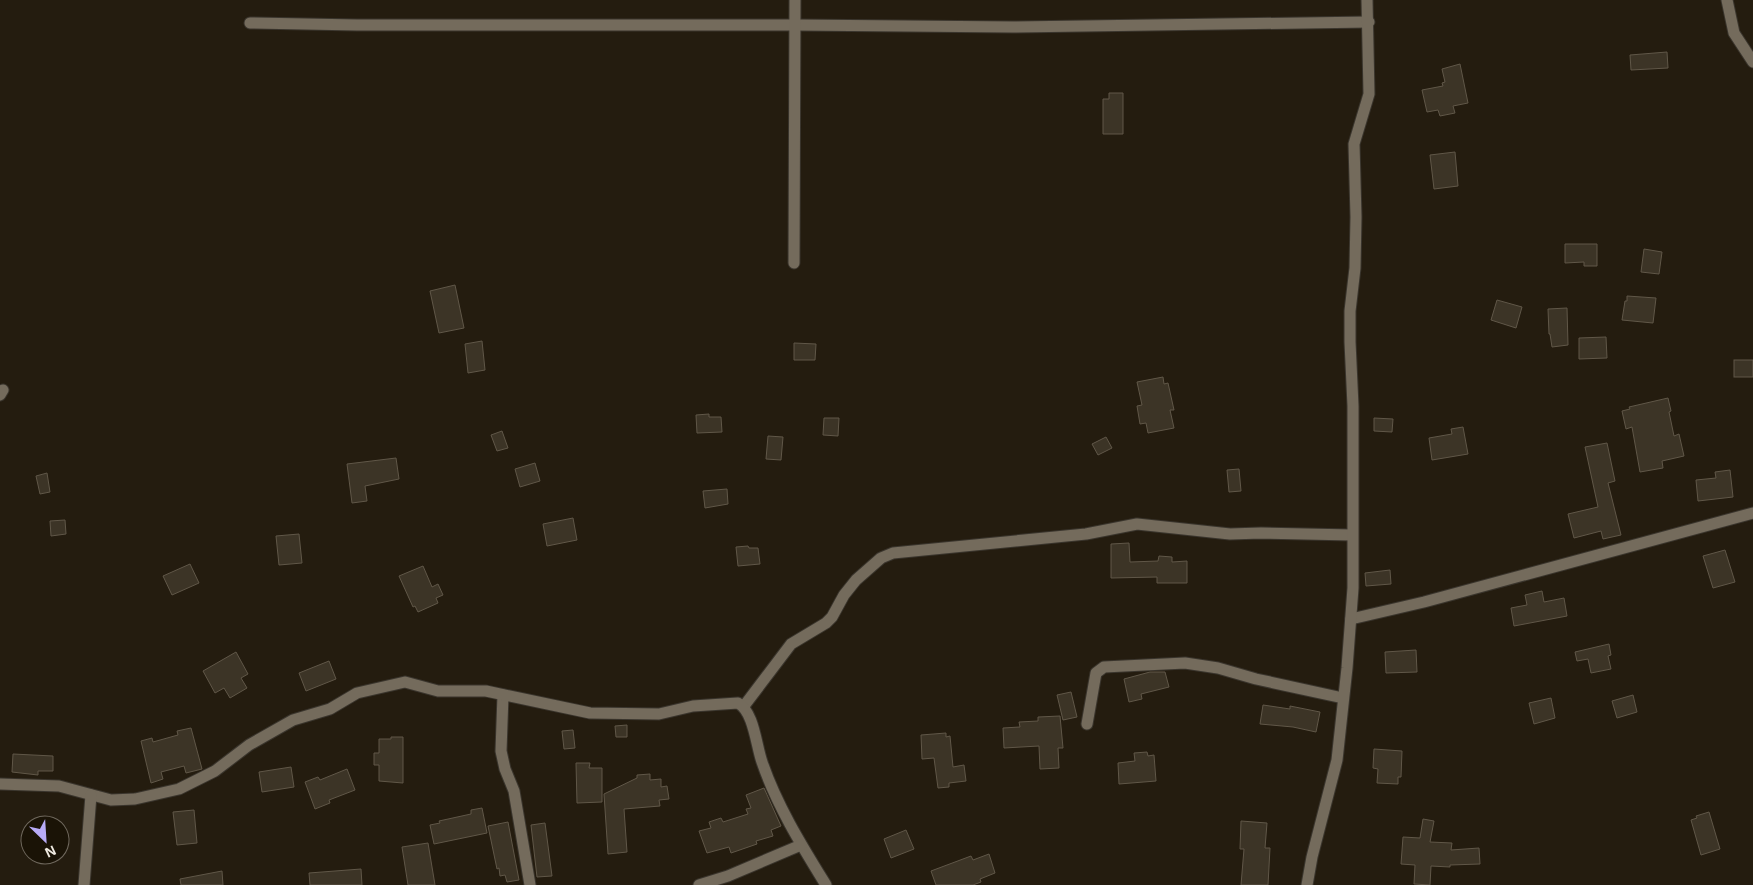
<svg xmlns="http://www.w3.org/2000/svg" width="1753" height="885" font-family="Arial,sans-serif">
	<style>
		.building { fill: #3c3426; stroke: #605748 }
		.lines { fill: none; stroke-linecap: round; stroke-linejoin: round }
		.minor-casing { stroke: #3a352d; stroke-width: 13 }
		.minor { stroke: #746b5c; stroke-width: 11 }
	</style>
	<rect width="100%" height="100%" fill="#241c0f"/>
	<g class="building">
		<polygon points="1667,52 1668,68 1631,70 1630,55"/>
		<polygon points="1460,64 1468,103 1453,106 1455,113 1440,116 1438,110 1427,112 1422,90 1443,86 1442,83 1445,82 1442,69"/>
		<polygon points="1109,93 1123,93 1123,134 1103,134 1103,99 1109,99"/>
		<polygon points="1455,152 1458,186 1434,189 1430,155"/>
		<polygon points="1565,244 1597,244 1597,266 1584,266 1584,262 1565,263"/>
		<polygon points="1644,249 1662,252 1659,274 1641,272"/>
		<polygon points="455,285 464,328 439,333 430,291"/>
		<polygon points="1627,296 1656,298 1653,323 1622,320 1625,301 1627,301"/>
		<polygon points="1497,300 1522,307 1516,328 1491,320"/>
		<polygon points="1567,308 1568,345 1552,347 1550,334 1549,334 1548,309"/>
		<polygon points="1606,337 1607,358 1579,359 1579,338"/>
		<polygon points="482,341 485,370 468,373 465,344"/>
		<polygon points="794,343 816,344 815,360 794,360"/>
		<rect x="1734" y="360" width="19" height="17"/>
		<polygon points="1163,377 1164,384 1168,383 1174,410 1170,410 1174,428 1148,433 1146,423 1140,424 1137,406 1142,405 1137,382"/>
		<polygon points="1668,398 1671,411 1669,412 1674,436 1679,434 1684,456 1662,461 1663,468 1640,472 1632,427 1626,429 1622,411 1630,409 1629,407"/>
		<polygon points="709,414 709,417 721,417 722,432 697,433 696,415"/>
		<polygon points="824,418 839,418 838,436 823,435"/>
		<polygon points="1374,418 1393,419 1392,432 1374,431"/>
		<polygon points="1463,427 1468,454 1432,460 1429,438 1452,434 1451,429"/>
		<polygon points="502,431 508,448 497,451 491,435"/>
		<polygon points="768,436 783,437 781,460 766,459"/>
		<polygon points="1106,437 1112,448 1098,455 1092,444"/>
		<polygon points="1607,443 1615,481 1608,483 1621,535 1603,539 1601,531 1574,538 1568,514 1598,507 1585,447"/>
		<polygon points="396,458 399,479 365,486 367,501 352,503 347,464"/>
		<polygon points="535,463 540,481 520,487 515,469"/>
		<polygon points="1239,469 1241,491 1229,492 1227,470"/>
		<polygon points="1730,470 1733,497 1698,501 1696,480 1716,478 1715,472"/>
		<polygon points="47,473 50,492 40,494 36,476"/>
		<polygon points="727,489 728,504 705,508 703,491"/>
		<polygon points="573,518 577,540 547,546 543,524"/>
		<polygon points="65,520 66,534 51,536 50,521"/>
		<polygon points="299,534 302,563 279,565 276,536"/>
		<polygon points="1129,543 1130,562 1158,561 1159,556 1172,557 1172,562 1187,561 1187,583 1157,583 1157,577 1111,578 1111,544"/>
		<polygon points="748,546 749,548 758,548 760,564 738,566 736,547"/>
		<polygon points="1725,550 1735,582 1713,588 1703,556"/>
		<polygon points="190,564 199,583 172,595 163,576"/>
		<polygon points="423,566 432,587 438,584 443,595 436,598 438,603 418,612 415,606 413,607 399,576"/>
		<polygon points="1390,570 1391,584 1366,586 1365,573"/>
		<polygon points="1542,591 1544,602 1564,598 1567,616 1514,626 1511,608 1527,605 1525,595"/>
		<polygon points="1609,644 1611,655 1608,656 1611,669 1591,673 1588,659 1577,661 1575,652"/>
		<polygon points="1416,650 1417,672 1386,673 1385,652"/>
		<polygon points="236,652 248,674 241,678 247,688 230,698 224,688 215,693 203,671"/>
		<polygon points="329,661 336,679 306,691 299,673"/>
		<polygon points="1150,672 1165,672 1169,687 1141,694 1142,699 1129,702 1124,679"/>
		<polygon points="1071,692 1077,717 1063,720 1057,695"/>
		<polygon points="1633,695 1637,712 1617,718 1612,701"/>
		<polygon points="1551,698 1555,718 1534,724 1529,703"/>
		<polygon points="1263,705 1290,709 1290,706 1320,712 1316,732 1293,727 1260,724"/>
		<polygon points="1060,716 1063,748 1058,748 1059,768 1040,769 1039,746 1004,748 1003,728 1020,727 1019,722 1038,721 1038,717"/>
		<polygon points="627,725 627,737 616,737 615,726"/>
		<polygon points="191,728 202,769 186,773 184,766 161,772 163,779 151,783 141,741 152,738 153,742 178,735 177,731"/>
		<polygon points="573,730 575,748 564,749 562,731"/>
		<polygon points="946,733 946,737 950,736 953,767 964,765 966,781 949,783 949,787 938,788 934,758 922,759 921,735"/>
		<polygon points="391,737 403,737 403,783 379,781 379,765 374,765 374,753 379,753 379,739 391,739"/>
		<polygon points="1374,749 1402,751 1401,777 1398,777 1398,784 1377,783 1378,769 1373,768"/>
		<polygon points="1147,752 1148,756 1154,755 1156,781 1119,784 1118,763 1135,761 1134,753"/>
		<polygon points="13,754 53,756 53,771 38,771 38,775 12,772"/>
		<polygon points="576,763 590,763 589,768 602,768 602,802 577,803"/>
		<polygon points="291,767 294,787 262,792 259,772"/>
		<polygon points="347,769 355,790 329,800 330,803 315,809 305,782 318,777 320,780"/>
		<polygon points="650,774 650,780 661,779 661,787 667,786 669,799 659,800 660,806 624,809 627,852 608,854 604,794 637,778 637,775"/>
		<polygon points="764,788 781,826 771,830 773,836 756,841 757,844 731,853 729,847 707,853 699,831 711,828 709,822 721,818 723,822 748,814 746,809 751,808 746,795"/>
		<polygon points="482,808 487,833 434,844 430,825 440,823 439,821 471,814 471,810"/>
		<polygon points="194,810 197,843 177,845 173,812"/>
		<polygon points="1709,812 1720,849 1701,855 1691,820 1697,818 1696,816"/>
		<polygon points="1423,819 1434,821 1430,842 1452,843 1451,850 1479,848 1480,864 1450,865 1450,867 1431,866 1430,885 1414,884 1415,865 1401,864 1403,837 1420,838"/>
		<polygon points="1241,821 1267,823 1265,848 1270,848 1268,885 1241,885 1244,849 1240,849"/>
		<polygon points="508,822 519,880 507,882 505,875 500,876 499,868 497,869 488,826"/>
		<polygon points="545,823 552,876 537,877 531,825"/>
		<polygon points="906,830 914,849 891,858 884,839"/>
		<polygon points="428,843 435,885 408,885 402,847"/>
		<polygon points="989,854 995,873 980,879 981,882 973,885 936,885 931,871 971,856 973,860"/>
		<polygon points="361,869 362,885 310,885 309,873"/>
		<polygon points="222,871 223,885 181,885 180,879"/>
	</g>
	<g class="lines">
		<defs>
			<g id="minor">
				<polyline points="1727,0 1734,33 1753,62"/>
				<polyline points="250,23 357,25 796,25 1013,27 1369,22"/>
				<polyline points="794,263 795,0"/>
				<polyline points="0,395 3,390"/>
				<polyline points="1351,619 1424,602 1753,513"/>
				<polyline points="503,695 501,751 505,769 514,791 530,885"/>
				<polyline points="744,706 791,644 826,623 832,617 844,595 856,580 881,558 893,553 1086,534 1137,524 1230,534 1261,533 1352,535"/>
				<polyline points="1087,724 1096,673 1104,667 1185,663 1218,668 1256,679 1343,698"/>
				<path d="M0,784L59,786L111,800L135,799L179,789L215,771L249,745L293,720L330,709L357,693L405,682L438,691H486L590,713L659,714L693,706L738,703C754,712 756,745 762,762C777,806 802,846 826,885"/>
				<polyline points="84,885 91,795"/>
				<polyline points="699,885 728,876 801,845"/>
				<polyline points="1307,885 1312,857 1337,760 1347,668 1353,588 1353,406 1350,342 1350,311 1355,268 1356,217 1354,144 1369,94 1367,0"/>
			</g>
		</defs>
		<use href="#minor" class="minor-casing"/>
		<use href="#minor" class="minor"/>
	</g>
	<g transform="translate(45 840) rotate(155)"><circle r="24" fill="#1a1306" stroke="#70695e"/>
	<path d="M0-4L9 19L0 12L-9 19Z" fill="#b8abf7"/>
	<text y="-8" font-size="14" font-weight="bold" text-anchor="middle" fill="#f0ebe2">N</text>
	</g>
</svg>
